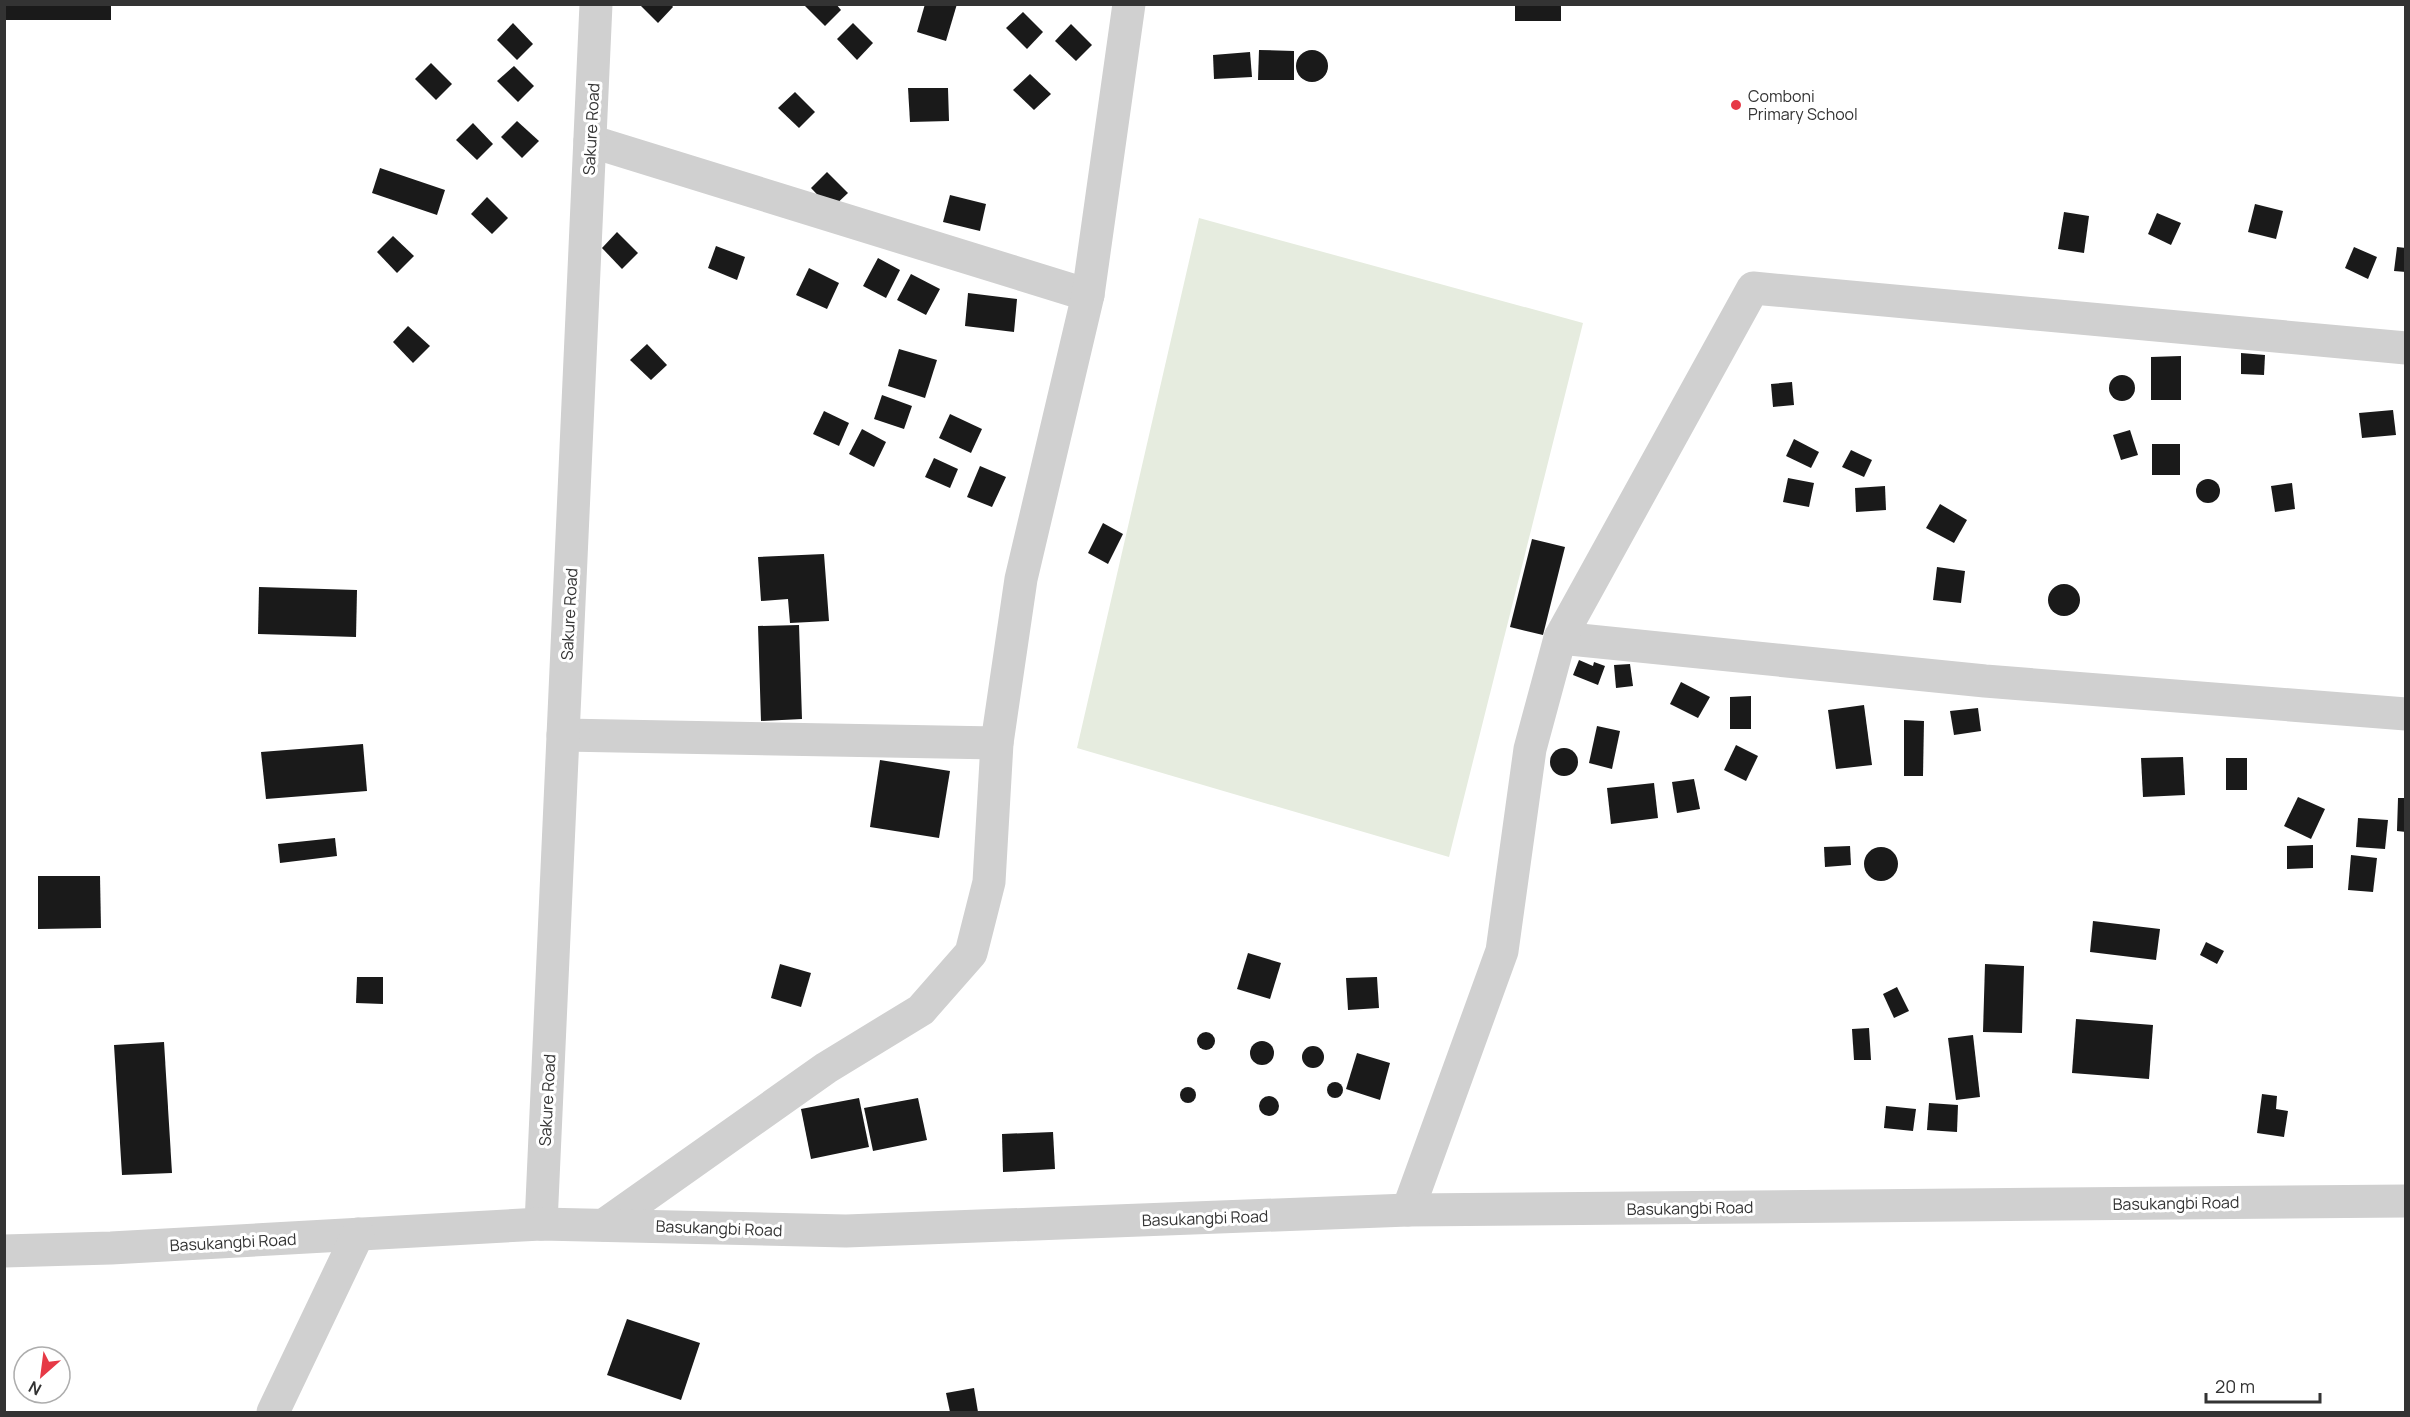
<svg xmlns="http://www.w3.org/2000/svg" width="2410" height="1417" font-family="Manrope,sans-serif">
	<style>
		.green { fill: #e6ecdf }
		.building { fill: #1a1a1a }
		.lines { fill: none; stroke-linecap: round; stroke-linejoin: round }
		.minor { stroke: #d0d0d0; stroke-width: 33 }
		.poi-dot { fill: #e63946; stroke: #fff; stroke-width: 2 }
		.labels { text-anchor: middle; stroke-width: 6; stroke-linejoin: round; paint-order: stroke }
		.poi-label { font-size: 16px; fill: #333; stroke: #fff; text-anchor: start }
		.street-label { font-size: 16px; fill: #333; stroke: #fff }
	</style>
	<rect width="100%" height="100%" fill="#fff"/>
	<polygon class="green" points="1199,218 1583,323 1449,857 1077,748"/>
	<g class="building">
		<rect x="4" y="4" width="107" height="16"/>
		<polygon points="639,4 671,4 673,7 658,23"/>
		<polygon points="803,4 836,4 841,10 825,26"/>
		<polygon points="925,4 957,4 946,41 917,32"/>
		<rect x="1515" y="4" width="46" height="17"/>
		<polygon points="1023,12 1043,32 1027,49 1006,28"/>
		<polygon points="513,23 533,44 517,60 497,40"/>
		<polygon points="853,23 873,43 857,60 837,39"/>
		<polygon points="1071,24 1092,45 1076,61 1055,41"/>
		<circle cx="1312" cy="66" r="16"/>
		<polygon points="1259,50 1294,51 1294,80 1258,80"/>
		<polygon points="1250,52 1252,77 1214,79 1213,55"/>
		<polygon points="431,63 452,84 436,100 415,79"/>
		<polygon points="514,66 534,86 518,102 497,81"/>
		<polygon points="1030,74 1051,94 1034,110 1013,90"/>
		<polygon points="908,88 948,88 949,121 910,122"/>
		<polygon points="795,92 815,112 799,128 778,108"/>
		<polygon points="517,121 539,141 522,158 501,137"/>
		<polygon points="473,123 493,144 477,160 456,140"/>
		<polygon points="380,168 445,190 437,215 372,193"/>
		<polygon points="827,172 848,193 831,209 811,188"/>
		<polygon points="950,195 986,204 980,231 943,222"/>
		<polygon points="487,197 508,218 492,234 471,214"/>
		<polygon points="2255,204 2283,211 2276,239 2248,232"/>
		<polygon points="2064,212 2089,216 2084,253 2058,249"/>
		<polygon points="2157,213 2181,223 2171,245 2148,234"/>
		<polygon points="617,232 638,253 622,269 602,248"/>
		<polygon points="393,236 414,256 397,273 377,252"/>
		<polygon points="716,246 745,257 737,280 708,268"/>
		<polygon points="2354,247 2377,257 2368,279 2345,268"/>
		<polygon points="2397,247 2406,248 2406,272 2394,271"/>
		<polygon points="878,258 900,270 886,298 863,286"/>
		<polygon points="809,268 839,283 827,309 796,295"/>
		<polygon points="911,274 940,289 926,315 897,300"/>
		<polygon points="968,293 1017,299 1014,332 965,326"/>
		<polygon points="408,326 430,346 413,363 393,342"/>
		<polygon points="647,344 667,365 651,380 630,360"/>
		<polygon points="899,349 937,360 925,398 888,386"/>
		<polygon points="2241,353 2265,355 2264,375 2241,374"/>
		<polygon points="2181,356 2181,400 2151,400 2151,357"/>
		<circle cx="2122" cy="388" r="13"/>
		<polygon points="1792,382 1794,405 1773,407 1771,384"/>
		<polygon points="882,395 912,406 904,429 874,419"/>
		<polygon points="2393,410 2396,435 2362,438 2359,413"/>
		<polygon points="824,411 849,423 839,446 813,434"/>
		<polygon points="950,414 982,429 971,453 939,438"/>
		<polygon points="862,429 886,442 874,467 849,454"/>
		<polygon points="2130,430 2138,455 2121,460 2113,435"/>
		<polygon points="1794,439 1819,452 1811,468 1786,456"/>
		<rect x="2152" y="444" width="28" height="31"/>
		<polygon points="1851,450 1872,460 1864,477 1842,467"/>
		<polygon points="934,458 958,469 950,488 925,477"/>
		<polygon points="980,466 1006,477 992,507 967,497"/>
		<polygon points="1788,478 1814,483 1809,507 1783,502"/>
		<circle cx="2208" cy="491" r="12"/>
		<polygon points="2292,483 2295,509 2275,512 2271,486"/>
		<polygon points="1885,486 1886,510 1856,512 1855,488"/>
		<polygon points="1940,504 1967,520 1954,543 1926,528"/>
		<polygon points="1103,523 1123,534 1108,564 1088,553"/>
		<polygon points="1532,539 1565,547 1543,635 1510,627"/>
		<polygon points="824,554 829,621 790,623 788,599 761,601 758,557"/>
		<polygon points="1937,567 1965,571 1961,603 1933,600"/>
		<circle cx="2064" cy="600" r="16"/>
		<polygon points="259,587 357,590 356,637 258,634"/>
		<polygon points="799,625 802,719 761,721 758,626"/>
		<polygon points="1579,660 1593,666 1594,662 1605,666 1598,685 1573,675"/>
		<polygon points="1630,664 1633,686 1616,688 1614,665"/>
		<polygon points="1681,682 1710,697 1698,718 1670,704"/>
		<polygon points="1751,696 1751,729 1730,729 1730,697"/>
		<polygon points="1864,705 1872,765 1836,769 1828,710"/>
		<polygon points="1978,708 1981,731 1954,735 1950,711"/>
		<polygon points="1904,720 1924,721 1923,776 1904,776"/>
		<polygon points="1597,726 1620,731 1612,769 1589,763"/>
		<polygon points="363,744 367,791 266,799 261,752"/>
		<polygon points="1736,745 1758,756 1746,781 1724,770"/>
		<circle cx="1564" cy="762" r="14"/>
		<polygon points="2183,757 2185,795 2143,797 2141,758"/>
		<rect x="2226" y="758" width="21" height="32"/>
		<polygon points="880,760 950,771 939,838 870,827"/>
		<polygon points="1694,779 1700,809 1677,813 1672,782"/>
		<polygon points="1654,783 1658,818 1611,824 1607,788"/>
		<polygon points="2298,797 2325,809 2311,839 2284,826"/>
		<polygon points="2398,798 2406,798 2406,832 2397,831"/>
		<polygon points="2358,818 2388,820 2385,849 2356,847"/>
		<polygon points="335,838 337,856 280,863 278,844"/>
		<polygon points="2313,845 2313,868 2287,869 2287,846"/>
		<polygon points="1850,846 1851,865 1825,867 1824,847"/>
		<circle cx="1881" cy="864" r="17"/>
		<polygon points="2351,855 2377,858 2373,892 2348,890"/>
		<polygon points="38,876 100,876 101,928 38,929"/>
		<polygon points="2093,921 2160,929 2156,960 2090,952"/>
		<polygon points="2206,942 2224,951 2217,964 2200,955"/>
		<polygon points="1248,953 1281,963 1270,999 1237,989"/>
		<polygon points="780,964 811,973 801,1007 771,998"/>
		<polygon points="1985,964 2024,966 2022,1033 1983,1032"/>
		<polygon points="357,977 383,977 383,1004 356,1003"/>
		<polygon points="1377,977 1379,1008 1348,1010 1346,978"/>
		<polygon points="1897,987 1909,1011 1894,1018 1883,994"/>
		<polygon points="2076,1019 2153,1025 2149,1079 2072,1073"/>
		<polygon points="1869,1028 1871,1060 1854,1060 1852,1029"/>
		<circle cx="1206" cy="1041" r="9"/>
		<polygon points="1973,1035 1980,1097 1956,1100 1948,1038"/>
		<circle cx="1262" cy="1053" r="12"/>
		<polygon points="164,1042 172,1173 122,1175 114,1045"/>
		<circle cx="1313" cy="1057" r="11"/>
		<polygon points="1357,1053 1390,1063 1380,1100 1346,1089"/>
		<circle cx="1335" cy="1090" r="8"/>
		<circle cx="1188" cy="1095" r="8"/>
		<polygon points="2262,1094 2277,1096 2276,1109 2288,1111 2284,1137 2257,1133"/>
		<circle cx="1269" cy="1106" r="10"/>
		<polygon points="859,1098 869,1147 811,1159 801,1109"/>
		<polygon points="918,1098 927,1140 873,1151 864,1108"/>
		<polygon points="1929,1103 1958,1105 1957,1132 1927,1130"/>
		<polygon points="1886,1106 1916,1109 1913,1131 1884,1128"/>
		<polygon points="1053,1132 1055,1169 1003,1172 1002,1134"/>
		<polygon points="627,1319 700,1343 681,1400 607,1375"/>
		<polygon points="974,1388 978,1412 950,1412 946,1393"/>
	</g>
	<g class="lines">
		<g class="minor">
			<polyline points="590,141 1088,295"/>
			<polyline points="1560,638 1985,681 2406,714"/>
			<polyline points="563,735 997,743"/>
			<polyline points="1408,1210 1502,951 1530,749 1560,638 1753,288 2406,348"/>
			<polyline points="541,1224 596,4"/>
			<polyline points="604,1225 826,1068 921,1010 971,953 989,882 997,743 1021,579 1088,295 1129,4"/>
			<polyline points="4,1251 111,1248 541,1224 846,1231 1408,1210 2406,1201"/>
			<polyline points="273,1412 358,1234"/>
		</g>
	</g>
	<circle class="poi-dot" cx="1736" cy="105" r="6"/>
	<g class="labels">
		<g class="poi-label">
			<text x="1748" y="102">Comboni<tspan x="1748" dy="18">Primary School</tspan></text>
		</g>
		<g class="street-label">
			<text transform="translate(591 129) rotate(-87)" y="6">Sakure Road</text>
			<text transform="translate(569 614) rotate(-87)" y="6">Sakure Road</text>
			<text transform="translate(547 1100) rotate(-87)" y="6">Sakure Road</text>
			<text transform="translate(2176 1203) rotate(-1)" y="6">Basukangbi Road</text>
			<text transform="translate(1690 1208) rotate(-1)" y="6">Basukangbi Road</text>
			<text transform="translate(1205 1218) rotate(-2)" y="6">Basukangbi Road</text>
			<text transform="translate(719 1228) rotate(2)" y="6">Basukangbi Road</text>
			<text transform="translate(233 1242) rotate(-3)" y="6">Basukangbi Road</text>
		</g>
	</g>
	<rect width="2410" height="1417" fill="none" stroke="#333333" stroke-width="12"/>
	<g transform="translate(42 1375) rotate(208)"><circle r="28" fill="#ffffff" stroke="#adadad" stroke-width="1.5"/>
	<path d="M0-4.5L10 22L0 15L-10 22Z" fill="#e63946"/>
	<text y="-9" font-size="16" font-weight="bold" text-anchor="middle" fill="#333333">N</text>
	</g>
	<path d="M2206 1393v9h114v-9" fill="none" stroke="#333333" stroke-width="3"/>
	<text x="2215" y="1393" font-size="18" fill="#333333" stroke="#ffffff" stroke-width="4.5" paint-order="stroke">20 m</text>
</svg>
